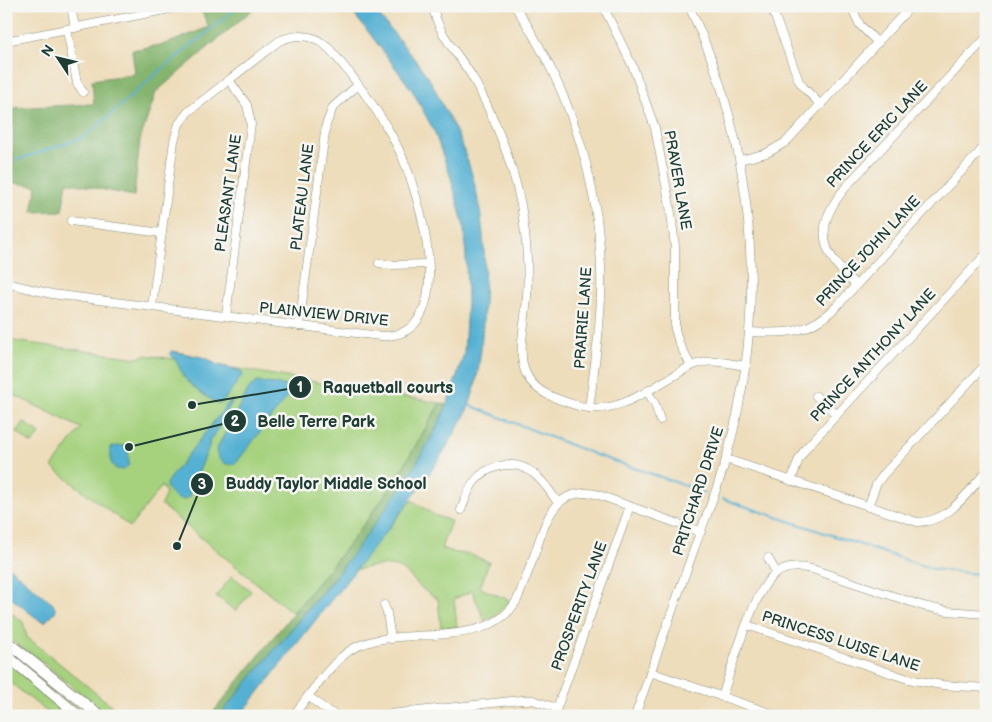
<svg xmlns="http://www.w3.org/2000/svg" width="992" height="722" font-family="'Balsamiq Sans',sans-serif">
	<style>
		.green { fill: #a6d27e; stroke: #628859 }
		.forest { fill: #84b46d; stroke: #527850 }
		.water { fill: #55b1d3; stroke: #3a7784 }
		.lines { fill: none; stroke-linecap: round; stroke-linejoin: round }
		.stream { stroke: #55b1d3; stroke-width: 2 }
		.minor-casing { stroke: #868d78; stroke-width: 9 }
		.major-casing { stroke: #868d78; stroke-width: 12 }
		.minor { stroke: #fff; stroke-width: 8 }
		.major { stroke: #fff; stroke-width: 10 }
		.labels { text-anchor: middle; stroke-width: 5; stroke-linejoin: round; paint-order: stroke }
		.street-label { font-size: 15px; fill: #1f3d34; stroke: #f6f6f2 }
		.leader { fill: none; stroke: #1f3d34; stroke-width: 2 }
		.callout-dot { fill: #1f3d34; stroke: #f6f6f2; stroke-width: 2 }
		.mark-label { font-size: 15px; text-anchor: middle; font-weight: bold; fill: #fff }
		.callout-label { font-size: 16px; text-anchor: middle; font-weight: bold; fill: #1f3d34; stroke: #f6f6f2; stroke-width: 5; stroke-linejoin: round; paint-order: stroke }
	</style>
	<rect width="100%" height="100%" fill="#f6f6f2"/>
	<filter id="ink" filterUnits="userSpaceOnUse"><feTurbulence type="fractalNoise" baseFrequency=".02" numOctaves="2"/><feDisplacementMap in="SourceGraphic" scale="10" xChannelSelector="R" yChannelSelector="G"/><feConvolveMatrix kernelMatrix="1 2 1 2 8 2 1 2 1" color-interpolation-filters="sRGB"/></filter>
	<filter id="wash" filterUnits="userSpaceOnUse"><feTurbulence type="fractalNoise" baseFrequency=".0096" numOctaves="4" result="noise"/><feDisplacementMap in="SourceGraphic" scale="20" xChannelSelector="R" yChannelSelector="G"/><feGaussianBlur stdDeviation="1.12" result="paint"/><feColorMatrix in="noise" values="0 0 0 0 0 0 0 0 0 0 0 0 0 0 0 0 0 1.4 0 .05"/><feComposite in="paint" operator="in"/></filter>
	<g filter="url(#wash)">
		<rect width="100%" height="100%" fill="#edb"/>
		<g class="green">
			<polygon points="6,340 138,358 144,355 175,359 170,353 173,351 206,358 215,364 227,367 440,403 394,483 353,539 293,613 161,505 166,493 162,486 130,527 52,467 81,428 6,391"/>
			<polygon points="24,422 40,434 33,443 30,443 17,432"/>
			<path d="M412,500L434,515L451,521L441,548L456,553L469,554L489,562L480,588L509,600V602L494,616L485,621L472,591L454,599L457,627L441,628L438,599C426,593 420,587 411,577C396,560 374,566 355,570Z"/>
			<polygon points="232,576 251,591 236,611 216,596"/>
			<polygon points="6,609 23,622 27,637 124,716 108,716 41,661 6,637"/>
			<polygon points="6,661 74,716 52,716 6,679"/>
		</g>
		<g class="forest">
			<polygon points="199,6 264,6 252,10 156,92 140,140 134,196 67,182 62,211 32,212 37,186 8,182 13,163 13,108 94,104 92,80 135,74 132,50 166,44 209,27"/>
			<path d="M440,403L447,405C411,486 353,555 297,622C271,653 246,685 219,716H210L353,539L394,483Z"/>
		</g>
		<g class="water">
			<path d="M347,6H371C390,29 410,52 428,77C434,86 438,96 443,106C480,172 487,230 484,304C482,337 481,374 469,406C465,417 457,428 452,438C427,481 396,519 365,558C323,610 282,663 240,716H219L344,566L407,479L435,431L447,405L464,354L467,303L466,258L464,227L451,178L434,131L412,90L370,34Z"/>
			<path d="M171,351L206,358L215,364L241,371L243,374L222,403H216C205,396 193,388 185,378C179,369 178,361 170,354Z"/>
			<path d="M257,382L283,385L289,389V395L236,463C227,468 217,460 216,450L249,388Z"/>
			<polygon points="233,400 216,433 210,439 209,447 188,498 182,500 176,498 167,489 166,484 169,479 230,401"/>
			<polygon points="128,445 129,465 124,470 116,469 111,463 110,447"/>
			<polygon points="6,567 10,568 53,604 56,611 45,622 39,620 6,594"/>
		</g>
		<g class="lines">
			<g class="stream">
				<polyline points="17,160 81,138 93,130 157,73 239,6"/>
				<polyline points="469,405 596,455 704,492"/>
				<polyline points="723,499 933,569 986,575"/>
			</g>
		</g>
	</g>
	<g filter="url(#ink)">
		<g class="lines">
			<defs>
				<g id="minor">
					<polyline points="71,6 75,28"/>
					<path d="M433,6C436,32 460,56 473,78C495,118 512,161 521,205C526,235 529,266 527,296C525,338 505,381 558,399C566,402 574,405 583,407C618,414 648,390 677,374C684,370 692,364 701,363C715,359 731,364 746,366"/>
					<path d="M515,6C572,92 604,191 601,295C600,333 594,371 589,408"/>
					<polyline points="603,6 633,67 655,128 670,206 675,246 675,329 679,343 691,366"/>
					<polyline points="771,6 799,81 804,88 821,105"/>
					<polyline points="851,6 860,25 878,43"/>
					<polyline points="67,30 77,83 83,92"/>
					<polyline points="6,41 185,6"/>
					<polyline points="740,160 767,153 786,142 911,6"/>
					<polyline points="71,221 162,233"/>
					<polyline points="379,263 391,265 428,264"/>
					<path d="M6,283L52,294L380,336C464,340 419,191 399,150C386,122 367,96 348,71C338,60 330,46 316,39C304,34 290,36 279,41L188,112L179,124L174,141L152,306"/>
					<path d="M856,285C849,278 841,271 835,262C812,231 831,203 853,179L986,38"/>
					<polyline points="226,316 251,124 247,105 229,80"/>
					<polyline points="299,326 326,125 333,107 358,85"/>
					<path d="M749,332C787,334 809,334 837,306L986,145"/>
					<polyline points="647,391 655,404 660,420"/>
					<polyline points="816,396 837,415"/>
					<path d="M726,459L917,522C948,523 967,493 986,472"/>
					<polyline points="791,481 799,459 806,448 986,254"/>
					<polyline points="868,507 876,485 883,475 986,364"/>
					<path d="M461,510C465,500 468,490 474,482C488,464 515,459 533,473C544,481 551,493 558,503"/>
					<polyline points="768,558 776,572"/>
					<polyline points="384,605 387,613 391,639"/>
					<polyline points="747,625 908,679 942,685 986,688"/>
					<polyline points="650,672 779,716"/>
					<polyline points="308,696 329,712 338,716"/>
					<path d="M722,697C731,670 754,588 775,574C786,566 799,566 812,569L923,606L947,611L986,614"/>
					<path d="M293,716C309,696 332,660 354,648C401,623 487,653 517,600C524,584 530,567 536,550C546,519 556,487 596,494L701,532"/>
					<polyline points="371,716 521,700 533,700 556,708"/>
					<polyline points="554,716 630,506"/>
					<path d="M635,716C654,661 674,607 693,552C704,521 717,491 726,459C769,309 756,147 689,6"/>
				</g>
				<g id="major">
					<polyline points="6,641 100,716"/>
					<polyline points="6,655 79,716"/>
				</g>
			</defs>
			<use href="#minor" class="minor-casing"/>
			<use href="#major" class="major-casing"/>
			<use href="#minor" class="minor"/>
			<use href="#major" class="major"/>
		</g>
	</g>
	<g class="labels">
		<g class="street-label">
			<text transform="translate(877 134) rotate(-47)" y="5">PRINCE ERIC LANE</text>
			<text transform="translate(678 180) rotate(80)" y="5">PRAVER LANE</text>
			<text transform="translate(228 193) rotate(-82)" y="5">PLEASANT LANE</text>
			<text transform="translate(302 197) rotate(-83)" y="5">PLATEAU LANE</text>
			<text transform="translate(868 251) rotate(-47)" y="5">PRINCE JOHN LANE</text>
			<text transform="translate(324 314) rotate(6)" y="5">PLAINVIEW DRIVE</text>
			<text transform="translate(583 318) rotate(-86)" y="5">PRAIRIE LANE</text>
			<text transform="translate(873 355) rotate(-47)" y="5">PRINCE ANTHONY LANE</text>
			<text transform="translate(698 491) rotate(-72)" y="5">PRITCHARD DRIVE</text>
			<text transform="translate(579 606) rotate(-70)" y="5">PROSPERITY LANE</text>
			<text transform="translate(841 641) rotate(18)" y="5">PRINCESS LUISE LANE</text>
		</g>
	</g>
	<path class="leader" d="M192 405L300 387M129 447L235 421M177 546L202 484"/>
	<g class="callout-dot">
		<circle cx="192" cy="405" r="5"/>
		<circle cx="129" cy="447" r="5"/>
		<circle cx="177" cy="546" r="5"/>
		<circle cx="300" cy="387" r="12"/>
		<circle cx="235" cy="421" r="12"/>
		<circle cx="202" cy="484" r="12"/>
	</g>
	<g class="mark-label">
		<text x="300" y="392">1</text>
		<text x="235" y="426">2</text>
		<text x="202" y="489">3</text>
	</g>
	<g class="callout-label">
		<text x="388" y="393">Raquetball courts</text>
		<text x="316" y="427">Belle Terre Park</text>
		<text x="326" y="489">Buddy Taylor Middle School</text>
	</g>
	<rect width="992" height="722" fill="none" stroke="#f6f6f2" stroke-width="25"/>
	<g transform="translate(58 58) rotate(305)" stroke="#f6f6f2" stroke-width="4" paint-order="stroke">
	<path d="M0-4L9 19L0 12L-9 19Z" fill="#1f3d34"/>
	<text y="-8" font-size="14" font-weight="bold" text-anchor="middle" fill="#1f3d34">N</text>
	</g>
</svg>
